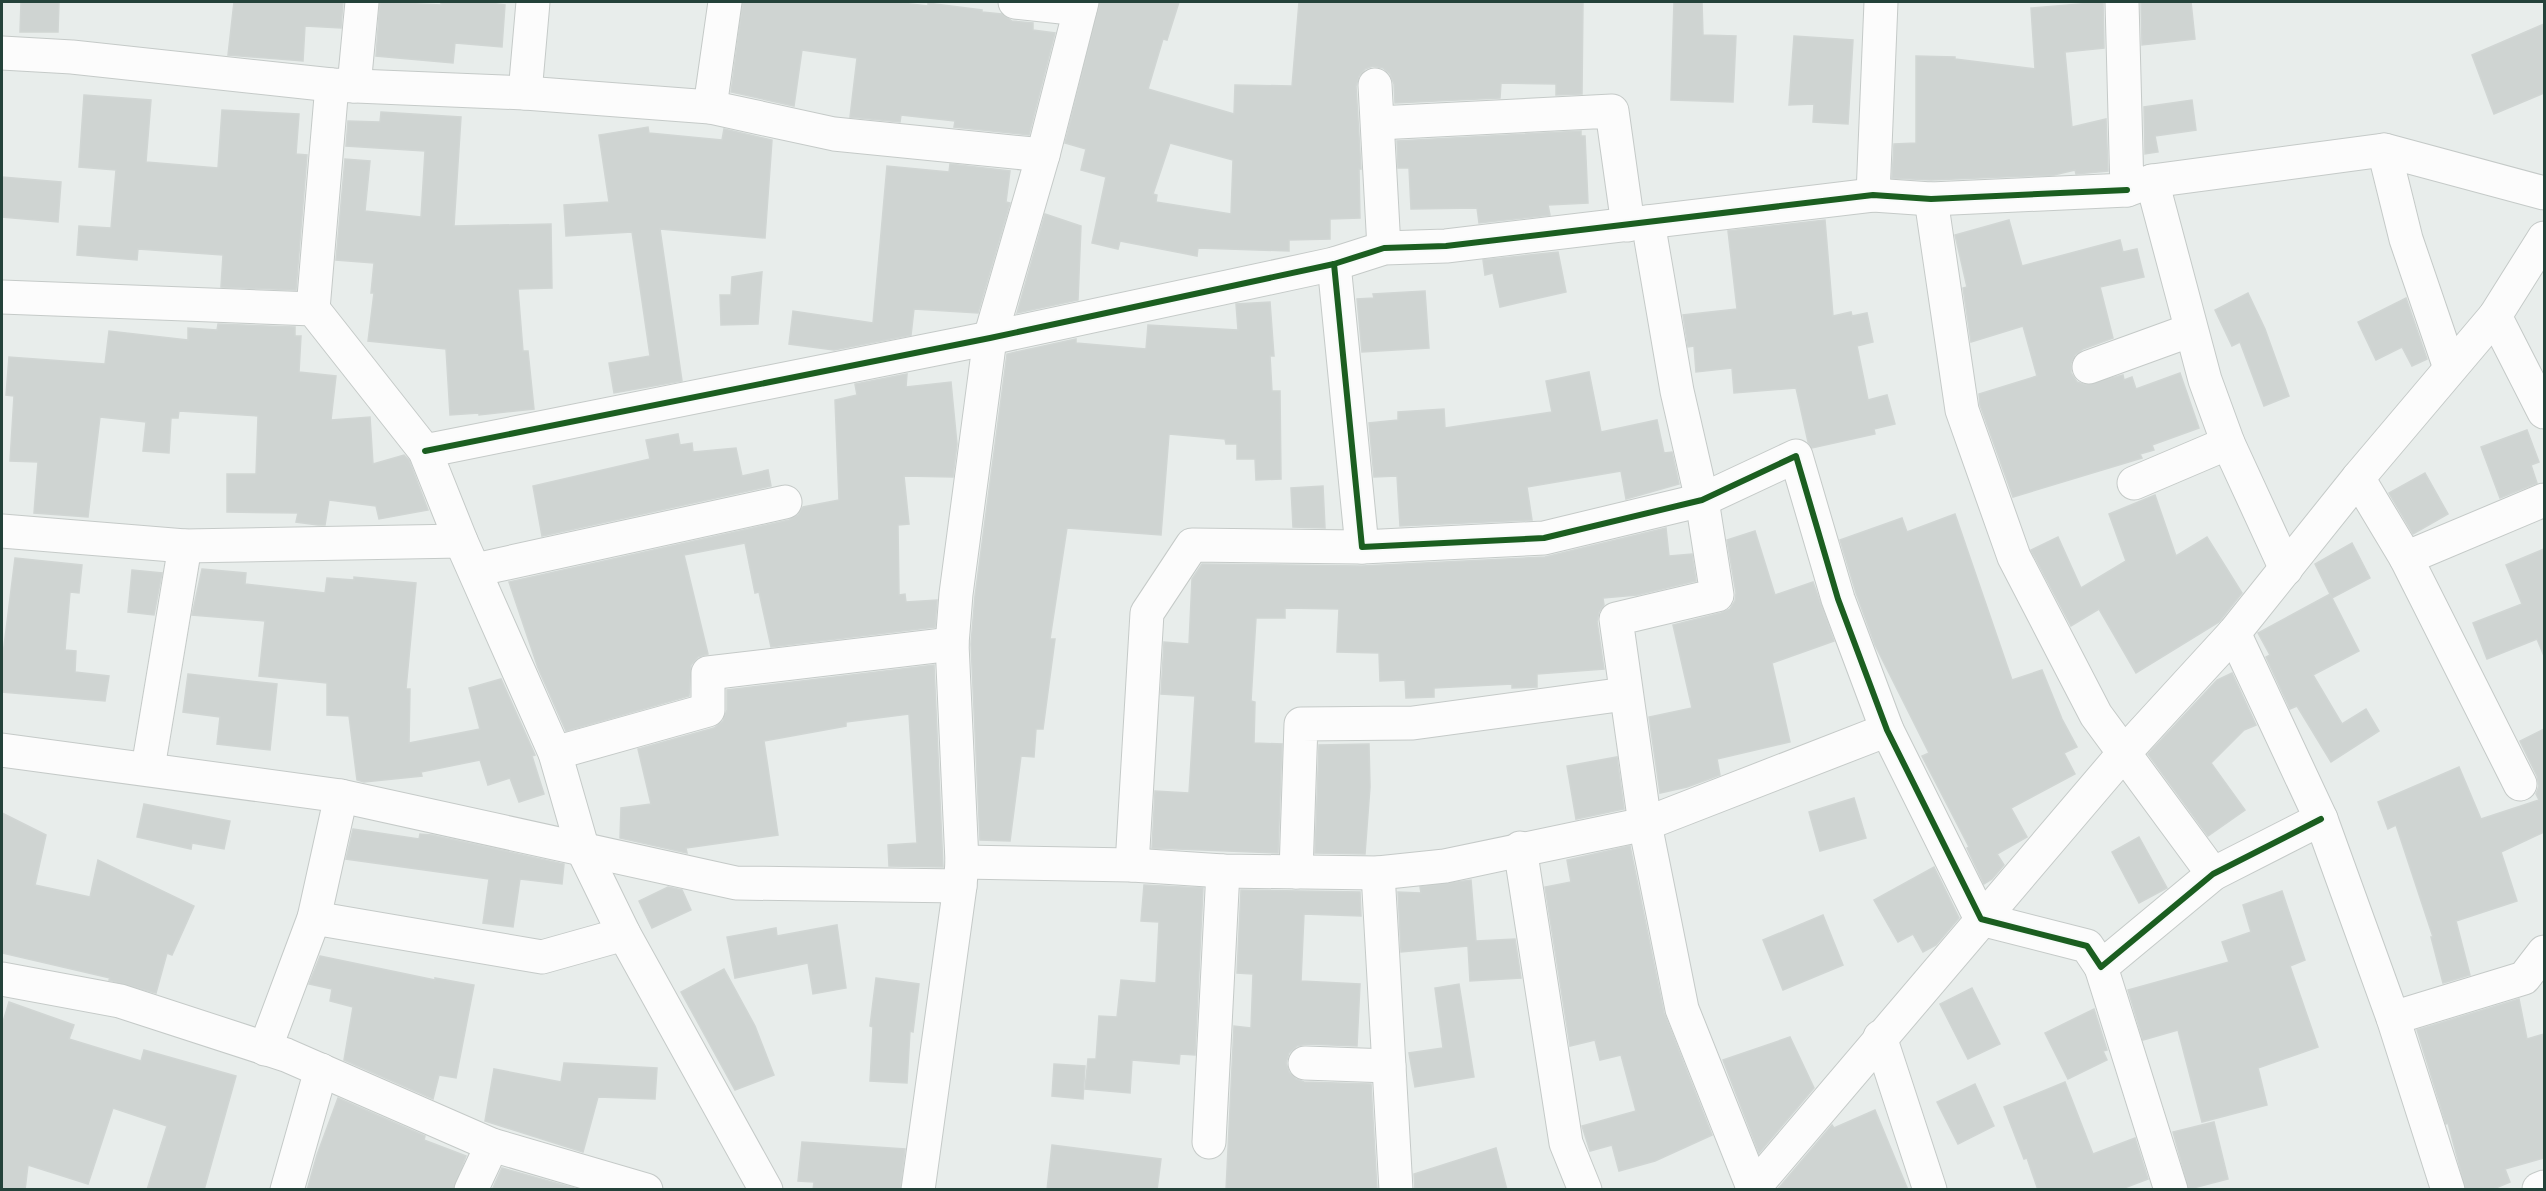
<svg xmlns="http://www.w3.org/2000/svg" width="2546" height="1191" font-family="Cabin,sans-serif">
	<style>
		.building { fill: #cfd4d2; stroke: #d1d6d4; stroke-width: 1.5; fill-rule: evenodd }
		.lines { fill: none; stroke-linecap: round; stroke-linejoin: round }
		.minor-casing { stroke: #c5cac8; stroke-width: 35 }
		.minor { stroke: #fcfcfc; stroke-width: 33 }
		.cycleway-casing { stroke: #f7fbf9; stroke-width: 10 }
		.cycleway { stroke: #1b5e20; stroke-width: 6 }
	</style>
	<rect width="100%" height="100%" fill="#e8edeb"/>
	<g class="building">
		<polygon points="21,2 59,2 58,32 20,32"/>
		<polygon points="234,2 343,2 341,28 305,26 303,61 228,55"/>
		<polygon points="380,2 441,5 441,2 482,2 505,5 502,47 455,43 453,63 376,56"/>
		<polygon points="743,2 893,2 928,6 928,3 982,10 982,12 1002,14 1012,21 1033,23 1033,30 1055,33 1029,135 954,127 955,121 901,115 900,122 850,117 857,58 802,50 794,106 731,92"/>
		<path d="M1100,2H1179L1167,40L1163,39L1148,89L1234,114L1235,85L1292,86L1299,2H1583L1582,94L1556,95V84L1501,83L1500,98L1395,103L1394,84L1390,74L1383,68L1373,66L1365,69L1359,76L1356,86L1361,169H1359L1360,218L1330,219V239L1289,240V251L1198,248L1197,256L1120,241L1118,249L1092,243L1106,177L1081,170L1086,149L1065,143ZM1170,143L1233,160L1231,214L1156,202L1157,195L1153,194Z"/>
		<polygon points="1674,2 1702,2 1703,35 1736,36 1733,102 1671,100"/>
		<polygon points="2103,2 2104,48 2065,52 2072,127 2106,119 2108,171 2076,174 2075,170 2054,175 1931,180 1892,178 1894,144 1916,143 1916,56 1955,57 1955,59 2035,69 2031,8"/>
		<polygon points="2141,2 2191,2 2195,39 2142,45"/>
		<polygon points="2544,24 2544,93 2494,114 2472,55"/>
		<polygon points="1794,36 1853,40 1848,124 1813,122 1814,104 1789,105"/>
		<polygon points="84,95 151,100 146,162 218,168 222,110 299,114 296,154 307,155 296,290 221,287 223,255 138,249 137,260 77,255 79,226 111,228 116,170 79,167"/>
		<polygon points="2192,100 2196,130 2155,136 2158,152 2145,154 2144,107"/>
		<polygon points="381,112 461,117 454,226 551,224 552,288 518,289 523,351 528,351 534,409 479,415 479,413 450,415 446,349 368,341 374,293 371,293 374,263 336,260 345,159 370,161 365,211 421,217 425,151 346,146 348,121 380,122"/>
		<polygon points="648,127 649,133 722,140 724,129 772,140 765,238 660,229 682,381 614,393 609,363 650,356 632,232 566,236 564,205 609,202 599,135"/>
		<polygon points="1581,131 1581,136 1585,136 1588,203 1548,205 1550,215 1479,223 1477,208 1411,209 1409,168 1398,168 1397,141"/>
		<polygon points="950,164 1010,171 1006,202 1010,203 978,313 914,309 911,335 834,350 789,344 793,311 873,323 887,166 949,172"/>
		<polygon points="2,177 61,182 58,222 2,217"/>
		<polygon points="1045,214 1081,226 1078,300 1017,313"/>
		<polygon points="1825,220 1833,316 1851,312 1852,316 1867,313 1873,342 1857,346 1868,400 1887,395 1895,424 1874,429 1875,434 1812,448 1808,442 1796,388 1734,393 1732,368 1696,372 1694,346 1688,347 1683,315 1737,309 1728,231"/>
		<polygon points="2009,220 2022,266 2120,240 2123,252 2137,249 2144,277 2100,287 2113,338 2083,349 2075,355 2071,363 2071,373 2077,382 2086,385 2123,375 2124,380 2132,377 2136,389 2180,373 2199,428 2152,445 2154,450 2140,454 2142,458 2013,497 1980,405 1979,394 2037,376 2023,326 1971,342 1963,288 1967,287 1955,235"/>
		<polygon points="1558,252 1566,292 1500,307 1493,273 1485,275 1483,260"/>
		<polygon points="762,272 758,324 721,325 720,295 731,295 732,277"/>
		<polygon points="1425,291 1429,348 1362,352 1357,299 1374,298 1373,294"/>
		<polygon points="2248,293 2265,329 2289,396 2264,406 2240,342 2232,346 2215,310"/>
		<polygon points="2406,298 2427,359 2412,366 2402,347 2376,360 2358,322"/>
		<polygon points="1270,302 1274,356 1270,356 1272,391 1280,391 1281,479 1256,480 1255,459 1237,459 1237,444 1226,444 1225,439 1169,434 1161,535 1067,528 1050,639 1055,639 1043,729 1036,729 1034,757 1021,756 1010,841 980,840 971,644 975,596 1007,354 1076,339 1076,343 1146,349 1148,325 1238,330 1236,304"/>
		<polygon points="218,324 295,327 295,336 301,336 299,372 336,376 331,420 370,417 373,464 404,455 409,460 428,510 379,519 376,506 329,500 325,525 318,525 296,522 298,513 227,512 227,474 256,474 258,416 179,411 178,418 171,418 169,453 143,451 146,422 100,417 88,517 34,513 38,462 10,461 14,396 6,395 9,357 105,364 109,331 188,340 188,328 217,330"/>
		<polygon points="1589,372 1601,432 1657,420 1664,453 1672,452 1679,484 1626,499 1621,471 1527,487 1532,520 1400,526 1397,476 1374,477 1369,423 1398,420 1398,412 1444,409 1445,428 1552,412 1546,381"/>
		<polygon points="907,374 906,387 951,382 957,444 953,477 904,476 909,524 898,525 899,595 905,594 906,602 937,600 935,627 771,647 759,592 755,593 745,543 684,555 708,654 698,657 691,665 689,696 566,731 538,668 509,582 789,520 798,515 803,507 839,500 835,400 857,395 855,384"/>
		<polygon points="2527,430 2539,462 2531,465 2537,483 2500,498 2481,447"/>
		<polygon points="678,434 680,445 692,443 693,452 736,448 742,476 768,470 771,486 542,536 533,486 650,459 646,440"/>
		<polygon points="2425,473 2448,514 2413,534 2389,493"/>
		<polygon points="1323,486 1325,528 1293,527 1291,488"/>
		<polygon points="2155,495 2176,556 2207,537 2242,593 2219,622 2136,673 2099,609 2071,626 2031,550 2058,537 2081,588 2126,561 2109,514"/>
		<polygon points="1955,514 2012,680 2042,670 2062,719 2077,747 2064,753 2075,774 2011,808 2027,837 1997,854 2004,865 1992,879 1984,884 1967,848 1969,847 1922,756 1929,753 1875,645 1856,593 1840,540 1902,518 1907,532"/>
		<polygon points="1666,528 1669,556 1692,554 1696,581 1637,595 1603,598 1604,605 1599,612 1597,621 1604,669 1537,674 1537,687 1512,688 1512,684 1434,688 1434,697 1406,698 1405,680 1380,681 1379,653 1337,652 1339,609 1285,608 1285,618 1256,618 1251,701 1255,702 1254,743 1282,744 1278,853 1152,848 1155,791 1189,793 1195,696 1161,694 1164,642 1189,644 1192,579 1202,564 1362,566 1545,557"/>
		<polygon points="1755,531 1775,595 1813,582 1834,641 1772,663 1790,742 1717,759 1720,775 1687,787 1660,793 1649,717 1692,708 1673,625 1721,613 1730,609 1735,601 1736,593 1727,540"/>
		<polygon points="2352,543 2370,578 2332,598 2315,564"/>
		<polygon points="2544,549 2544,656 2537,639 2487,659 2473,623 2522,604 2506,565"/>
		<polygon points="15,558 82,565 79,593 70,592 65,650 76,651 75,672 109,676 105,701 2,692 2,662"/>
		<polygon points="202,569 246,573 245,584 325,593 327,578 354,580 354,577 416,583 406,689 410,689 409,743 480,729 469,688 501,679 535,755 532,756 544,794 519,802 510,778 488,785 480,760 421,772 422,776 364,782 357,780 349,716 327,715 327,683 259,676 265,621 192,615"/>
		<polygon points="132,570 162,573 154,615 128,612"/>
		<polygon points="2330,594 2359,651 2313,675 2342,724 2366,709 2379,731 2331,762 2297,706 2290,709 2266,657 2270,655 2258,633"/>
		<polygon points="934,665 943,867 889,866 888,845 917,843 909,714 846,722 846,726 764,741 778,835 686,848 687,853 620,838 621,808 651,804 638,749 714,728 723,721 727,710 727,690"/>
		<polygon points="2232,673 2256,725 2244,730 2211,763 2245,810 2208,836 2148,754 2217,680"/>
		<polygon points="188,674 277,684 270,750 217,744 220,717 183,712"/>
		<polygon points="2544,729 2544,832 2501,852 2517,901 2456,921 2470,975 2443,983 2431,937 2433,937 2396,825 2388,829 2378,802 2459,767 2481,819 2539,800 2536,794 2539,786 2537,776 2520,741"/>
		<polygon points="1369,744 1370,787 1365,854 1315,853 1319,745"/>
		<polygon points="1617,757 1624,809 1576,819 1567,766"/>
		<polygon points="1854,798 1866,838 1820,851 1809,812"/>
		<polygon points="144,804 230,821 224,849 192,843 191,849 137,837"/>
		<polygon points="2,813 46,835 35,885 90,897 98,860 194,906 172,955 167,953 156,993 109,980 110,978 2,953"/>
		<polygon points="353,829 419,839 420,834 432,835 564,864 562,884 520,879 513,927 483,923 489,879 346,859"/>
		<polygon points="2139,837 2167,888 2139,903 2112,852"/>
		<polygon points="1630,846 1664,1013 1712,1135 1655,1161 1619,1171 1612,1145 1590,1151 1582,1126 1636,1111 1621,1055 1600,1060 1595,1040 1570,1046 1545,887 1571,882 1567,860"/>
		<polygon points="1934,867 1959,918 1936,945 1923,952 1913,934 1898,942 1874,900"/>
		<polygon points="1471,880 1476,941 1515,939 1521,978 1470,981 1468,946 1401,952 1398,892 1421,893 1420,887"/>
		<polygon points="1144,885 1203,888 1195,1055 1180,1054 1179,1064 1132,1060 1130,1093 1085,1089 1088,1059 1096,1059 1099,1016 1117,1017 1121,980 1156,983 1159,922 1141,921"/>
		<polygon points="668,887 682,890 691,910 652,928 639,901"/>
		<polygon points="1241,890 1360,892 1361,916 1304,914 1301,981 1360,984 1357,1046 1306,1044 1297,1046 1289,1053 1286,1063 1289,1072 1296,1079 1304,1082 1371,1084 1377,1190 1226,1190 1234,1026 1251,1028 1253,974 1237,973"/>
		<polygon points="2282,891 2305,960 2290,966 2318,1047 2258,1068 2267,1105 2202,1122 2178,1030 2143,1040 2128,990 2229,962 2222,942 2251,932 2243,905"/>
		<polygon points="1823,915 1843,965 1783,990 1763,940"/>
		<polygon points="837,925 846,988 813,994 808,963 735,978 727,937 776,928 777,936"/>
		<polygon points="320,956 435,980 435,978 474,985 456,1078 439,1075 433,1099 344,1060 353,1007 330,1001 332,989 309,984"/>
		<polygon points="724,969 755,1026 774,1075 735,1090 681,992"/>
		<polygon points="876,978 919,984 913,1032 910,1031 907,1083 870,1081 873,1027 870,1026"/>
		<polygon points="1459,984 1474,1077 1415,1087 1409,1053 1443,1048 1435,988"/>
		<polygon points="1972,988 2000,1044 1968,1059 1940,1004"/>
		<polygon points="2519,999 2527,1039 2544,1034 2544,1158 2505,1169 2510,1182 2491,1190 2466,1190 2448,1123 2446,1124 2417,1030"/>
		<polygon points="9,1002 74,1025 69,1039 141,1061 144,1050 236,1076 204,1190 147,1190 167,1126 113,1108 88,1184 28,1165 25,1190 2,1190 2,1025"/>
		<polygon points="2094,1009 2107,1050 2103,1051 2107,1060 2068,1079 2045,1033"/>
		<polygon points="1790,1037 1814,1088 1759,1153 1723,1060"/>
		<polygon points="564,1063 657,1068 655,1099 598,1097 583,1152 485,1121 494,1069 561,1082"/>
		<polygon points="1054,1064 1085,1066 1083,1099 1052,1096"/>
		<polygon points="2065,1082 2093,1154 2135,1138 2148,1179 2119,1190 2038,1190 2027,1158 2024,1159 2004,1107"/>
		<polygon points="1975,1084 1994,1126 1958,1144 1937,1102"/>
		<polygon points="338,1098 425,1136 424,1140 466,1156 453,1190 307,1190 317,1155"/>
		<polygon points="1875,1110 1908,1190 1777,1190 1832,1125 1834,1128"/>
		<polygon points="2214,1122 2228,1179 2189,1189 2173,1132"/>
		<polygon points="802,1142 905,1149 900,1190 813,1190 814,1182 798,1181"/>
		<polygon points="1052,1145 1161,1159 1157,1190 1047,1190"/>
		<polygon points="1496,1148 1507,1190 1415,1190 1414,1174"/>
		<polygon points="502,1168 574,1188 574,1190 492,1190"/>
	</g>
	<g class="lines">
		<defs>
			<g id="minor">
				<polyline points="1015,2 1080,9"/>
				<polyline points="2122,2 2127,190 2152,181 2384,150 2544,193"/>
				<polyline points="2,53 72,57 332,85 525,93 710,107 834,134 1043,155"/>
				<polyline points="1375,85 1384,248"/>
				<polyline points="354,86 362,2"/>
				<polyline points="525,93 533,2"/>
				<polyline points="710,107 725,2"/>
				<polyline points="1378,123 1612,111 1628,225"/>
				<polyline points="2384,150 2406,239 2450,368"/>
				<polyline points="2152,181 2205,380 2228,443 2286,569"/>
				<polyline points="1873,195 1881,2"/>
				<polyline points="1931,199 1962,410 2014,557 2096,715 2213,874"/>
				<polyline points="1648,222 1677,391 1702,500 1717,595 1616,619 1645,824 1682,1009 1754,1190"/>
				<polyline points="1334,264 1362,547 1544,538 1702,500 1796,456 1838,599 1887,730 1981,919 2087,946 2101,967 2213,874 2321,819"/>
				<polyline points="2,297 313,309 425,451 461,541 555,753 583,850 624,934 766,1190"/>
				<polyline points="313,309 332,85"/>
				<polyline points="2495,316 2544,412"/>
				<polyline points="2089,367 2191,330"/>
				<polyline points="425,451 990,338 1334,264 1384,248 1446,246 1873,195 1931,199 2127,190"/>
				<polyline points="2358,478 2406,558 2544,500"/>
				<polyline points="2134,483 2228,443"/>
				<polyline points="2,531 185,546 461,541"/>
				<polyline points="2406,558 2520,784"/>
				<polyline points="475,570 785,502"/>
				<polyline points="2234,633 2321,819 2393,1018 2448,1190"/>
				<polyline points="2,750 341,796 736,883 960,886"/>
				<polyline points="555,753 708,710 708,673 952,644"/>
				<polyline points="148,768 185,546"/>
				<polyline points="341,796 314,918 542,957 624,934"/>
				<polyline points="1520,848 1566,1143 1585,1190"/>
				<polyline points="962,862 1132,865 1223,871 1378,873 1445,866 1645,824 1887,730"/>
				<polyline points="1132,865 1147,613 1192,545 1362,547"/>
				<polyline points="1296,872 1301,724 1413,723 1625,694"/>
				<polyline points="1378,873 1396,1190"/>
				<polyline points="2101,967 2171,1190"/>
				<polyline points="2,979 120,1001 286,1055 492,1145 646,1190"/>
				<polyline points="2393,1018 2524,978 2544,952"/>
				<polyline points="1880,1037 1930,1190"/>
				<polyline points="265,1049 314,918"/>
				<polyline points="1305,1063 1389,1066"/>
				<polyline points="1209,1142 1223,871"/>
				<polyline points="2539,1189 2544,1187"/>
				<polyline points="287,1190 321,1070"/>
				<polyline points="471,1190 492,1145"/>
				<polyline points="918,1190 960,886 962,862 952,644 956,594 990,338 1043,155 1082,2"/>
				<polyline points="1752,1190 2124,753 2234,633 2358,478 2495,316 2544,238"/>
			</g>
		</defs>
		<use href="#minor" class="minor-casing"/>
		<use href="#minor" class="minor"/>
		<defs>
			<g id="cycleway">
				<polyline points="1334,264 1362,547 1544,538 1702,500 1796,456 1838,599 1887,730 1981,919 2087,946 2101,967 2213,874 2321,819"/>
				<polyline points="425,451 990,338 1334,264 1384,248 1446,246 1873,195 1931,199 2127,190"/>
			</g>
		</defs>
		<use href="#cycleway" class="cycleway-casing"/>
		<use href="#cycleway" class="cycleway"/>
	</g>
	<rect width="2546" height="1191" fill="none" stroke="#24423a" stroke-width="6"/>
</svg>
